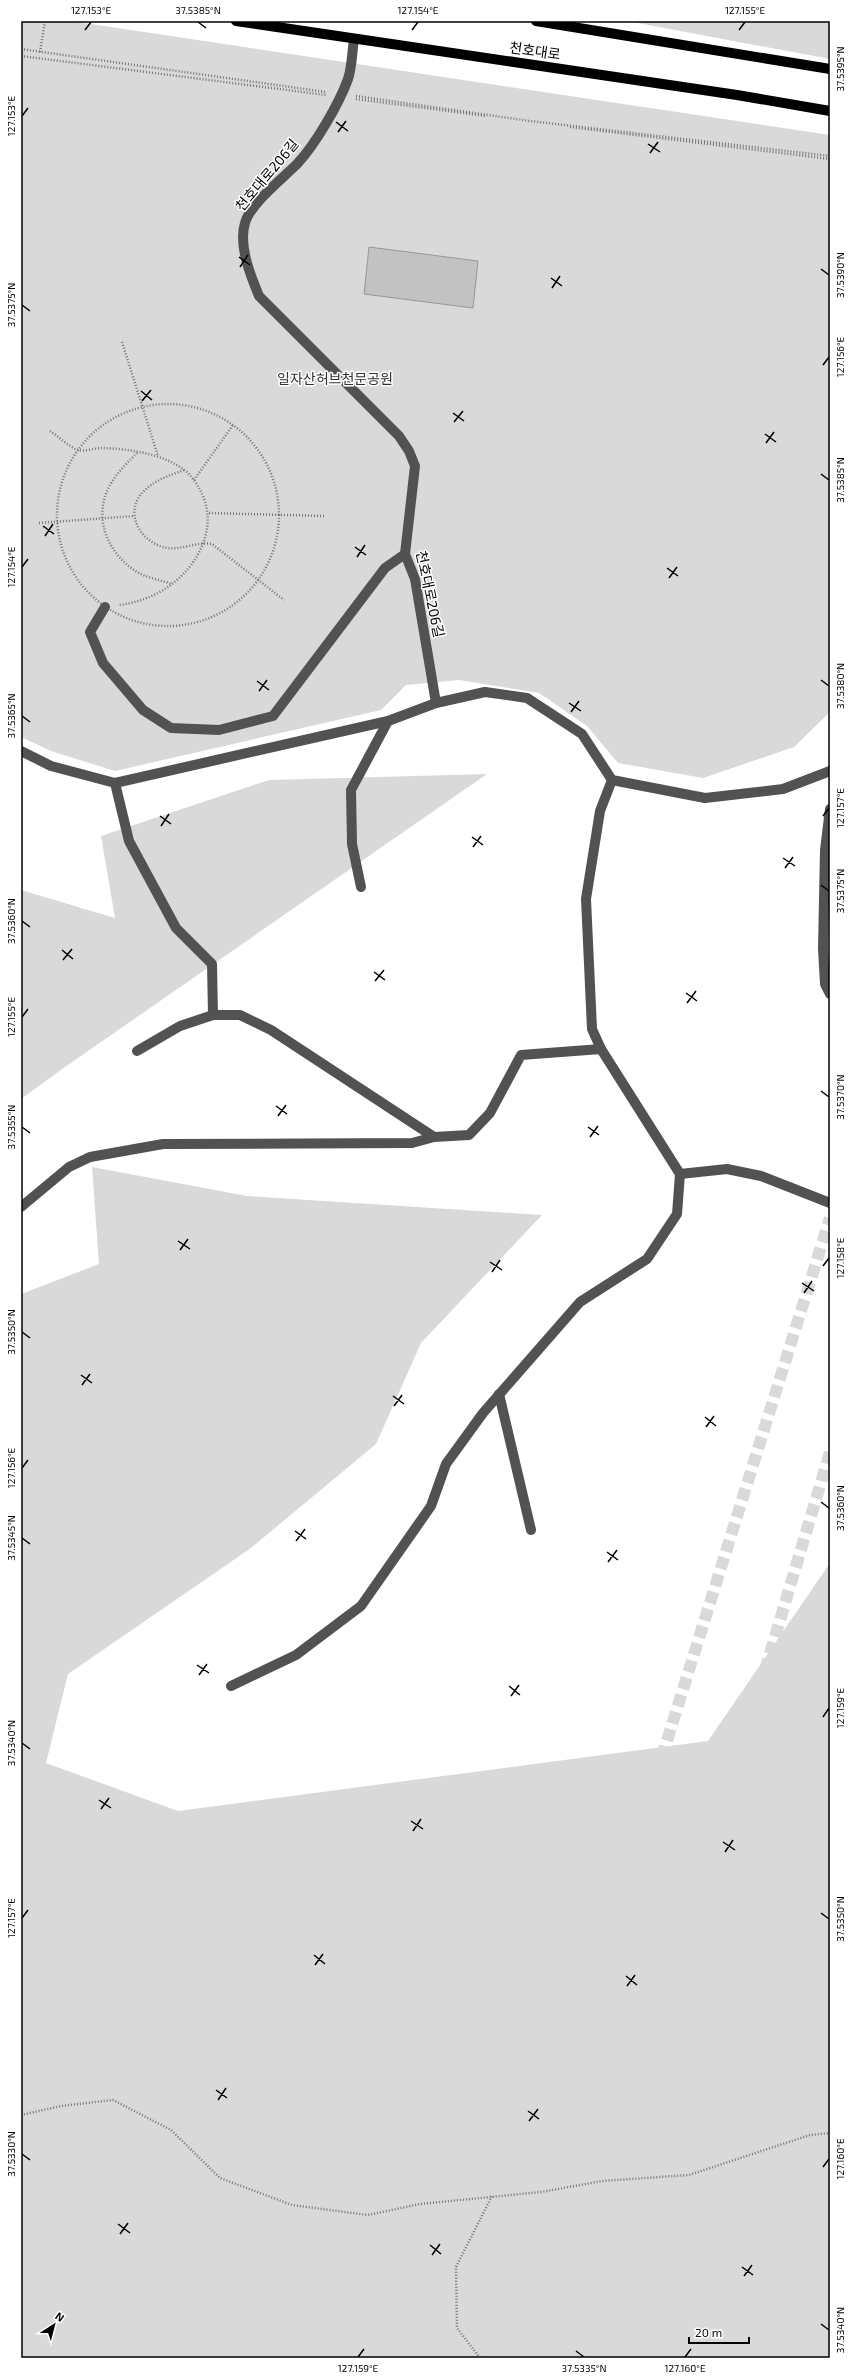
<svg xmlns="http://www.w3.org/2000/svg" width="851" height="2379" font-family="'Exo 2','Noto Sans KR',sans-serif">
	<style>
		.green { fill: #d9d9d9 }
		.building { fill: #c2c2c2; stroke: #969696 }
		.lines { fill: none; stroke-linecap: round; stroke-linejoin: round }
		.highway-tunnel { stroke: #d9d9d9; stroke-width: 12; stroke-dasharray: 12 6; stroke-linecap: butt }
		.path { stroke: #747474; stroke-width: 2.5; stroke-dasharray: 1 2; stroke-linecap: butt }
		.minor { stroke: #525252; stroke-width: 10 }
		.major { stroke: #000; stroke-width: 10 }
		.ticks { fill: none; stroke: #000; stroke-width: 1.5 }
		.labels { text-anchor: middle; stroke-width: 3; stroke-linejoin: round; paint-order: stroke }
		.street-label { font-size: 14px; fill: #000; stroke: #fff }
		.park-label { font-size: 14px; fill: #303030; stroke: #fff }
		.neatline { fill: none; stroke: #000; stroke-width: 1.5 }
		.ticks-label { font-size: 10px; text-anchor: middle; fill: #000 }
	</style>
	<rect width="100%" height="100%" fill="#fff"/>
	<g class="green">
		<polygon points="21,21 71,21 830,135 830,712 794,747 703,778 618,763 587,726 539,693 459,680 406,685 381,710 115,771 51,751 21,737"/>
		<polygon points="627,21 830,21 830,59"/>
		<polygon points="487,774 65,1067 21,1099 21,890 115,918 101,836 269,780"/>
		<polygon points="92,1167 247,1196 542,1215 421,1343 376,1444 251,1548 68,1674 46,1763 178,1811 708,1741 830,1563 830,2358 21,2358 21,1294 99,1264"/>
	</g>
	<polygon class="building" points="369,247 478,261 473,308 364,294"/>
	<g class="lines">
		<g class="highway-tunnel">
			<polyline points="543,2358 651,1792 830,1218"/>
			<polyline points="624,2358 726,1801 830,1452"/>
		</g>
		<g class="path">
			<polyline points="21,49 326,92"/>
			<polyline points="40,52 45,21"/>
			<polyline points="21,56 326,95"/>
			<polyline points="356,96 530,121 830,156"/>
			<polyline points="356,99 486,116"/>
			<polyline points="570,127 830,159"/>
			<polyline points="122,342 158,456"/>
			<circle cx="168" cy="515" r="111"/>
			<path d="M50,431C58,436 69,447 78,450C84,452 95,448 102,448C129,449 160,453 183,469C190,474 195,481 199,488C219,522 202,561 172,584C158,595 137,603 119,605"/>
			<path d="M137,453C129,461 120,470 113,480C91,513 105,552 137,572C147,578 161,580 172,584"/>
			<path d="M184,470C170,475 153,481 143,492C124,512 139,540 163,547C179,552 196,541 212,544L284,600"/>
			<polyline points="194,480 233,425"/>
			<polyline points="209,513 325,516"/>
			<polyline points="39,523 134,516"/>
			<polyline points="21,2115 61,2106 113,2100 171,2130 220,2178 292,2205 368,2215 420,2204 541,2192 602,2181 689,2175 810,2135 830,2133"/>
			<polyline points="480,2358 457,2328 456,2267 492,2196"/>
		</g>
		<g class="minor">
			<polyline points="105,607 90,632 103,663 143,710 171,728 219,730 273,716 385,568 405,554"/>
			<polyline points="436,703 485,692 527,698 582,734 612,780 705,798 783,789 830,771"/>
			<path d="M21,751L51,766L115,783L388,721L436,703L415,579L405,554L415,466L409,451L399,436L259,296C251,277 238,245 245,223C250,204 282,179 297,164C315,145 339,104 348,79C352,67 352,52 354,40"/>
			<polyline points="115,783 129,841 176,928 212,964 213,1015"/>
			<polyline points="830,809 825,850 823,949 825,984 830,994"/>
			<polyline points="361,887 352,844 351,790 388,721"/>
			<polyline points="137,1051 180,1026 213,1015 240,1015 271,1030 434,1137 469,1135 490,1113 521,1055 601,1049"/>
			<polyline points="680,1174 727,1169 761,1176 830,1203"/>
			<polyline points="21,1207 69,1167 90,1157 163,1144 412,1143 434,1137"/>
			<polyline points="499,1394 531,1530"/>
			<polyline points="231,1686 296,1655 361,1606 431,1506 446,1464 483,1413 580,1302 647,1259 677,1214 680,1174 601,1049 592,1029 586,899 600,811 612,780"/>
		</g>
		<g class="major">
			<polyline points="236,21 737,95 830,111"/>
			<polyline points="536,21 830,69"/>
		</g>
	</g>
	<path class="ticks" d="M198,22L206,28M85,30L91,22M412,30L418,22M739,30L745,22M821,63L829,69M22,116L28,108M336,122L348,131M338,132L346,121M648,144L660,152M650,153L658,142M239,257L250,265M240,267L248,255M821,269L829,275M551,278L562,286M552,288L560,276M22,305L30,311M823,365L829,357M141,391L152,400M142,401L151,390M453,413L464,421M454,422L463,411M765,434L776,442M766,443L774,432M821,474L829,480M43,526L54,534M45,536L53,524M355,547L366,555M357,557L365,545M22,567L28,559M667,568L678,576M669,578L677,567M821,680L829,686M257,681L269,690M259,691L267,680M569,703L581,711M571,712L579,701M22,716L30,722M160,816L171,824M823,816L829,808M161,826L169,814M472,837L483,845M473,847L481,836M783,858L795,866M785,868L793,857M821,885L829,891M22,921L30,927M62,950L73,959M63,960L72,949M374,972L385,980M375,981L384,970M686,993L697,1001M687,1003L696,991M22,1017L28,1009M821,1091L829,1097M276,1106L287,1114M278,1116L286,1105M22,1127L30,1133M588,1127L599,1135M590,1137L598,1126M178,1241L190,1249M180,1250L188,1239M490,1262L502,1270M823,1266L829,1258M492,1272L500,1260M802,1283L814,1291M804,1293L812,1281M22,1332L30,1338M81,1375L92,1383M82,1385L90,1374M393,1396L404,1404M394,1406L402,1395M705,1417L716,1426M706,1427L714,1416M22,1468L28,1460M821,1502L829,1508M295,1531L306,1539M22,1538L30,1544M296,1541L305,1529M607,1552L618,1560M608,1562L617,1550M197,1665L209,1673M199,1675L207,1664M509,1686L520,1695M511,1696L519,1685M823,1717L829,1708M22,1743L30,1749M99,1800L111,1808M101,1809L109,1798M411,1821L423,1829M413,1831L421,1819M723,1842L735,1850M725,1852L733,1840M821,1913L829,1919M22,1918L28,1910M314,1955L325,1964M315,1965L323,1954M626,1976L637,1985M627,1986L635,1975M216,2090L227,2098M218,2100L226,2088M528,2111L539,2119M529,2121L538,2109M22,2154L30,2160M823,2167L829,2159M118,2224L130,2233M120,2234L128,2223M430,2245L441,2254M432,2255L440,2244M742,2267L753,2275M744,2276L752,2265M821,2324L829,2330M576,2351L584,2357M358,2357L364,2349M685,2357L691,2349"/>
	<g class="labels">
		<g class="street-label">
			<text transform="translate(535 51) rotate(8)" y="5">천호대로</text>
			<text transform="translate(267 175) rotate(-50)" y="5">천호대로206길</text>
			<text transform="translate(430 594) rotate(78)" y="5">천호대로206길</text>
		</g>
		<g class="park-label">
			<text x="335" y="384">일자산허브천문공원</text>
		</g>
	</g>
	<rect width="851" height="2379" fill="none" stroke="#ffffff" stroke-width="44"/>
	<g transform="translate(54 2325) rotate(36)" stroke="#ffffff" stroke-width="3" paint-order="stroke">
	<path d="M0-3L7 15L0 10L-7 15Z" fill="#000000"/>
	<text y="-6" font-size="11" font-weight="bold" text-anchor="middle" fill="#000000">N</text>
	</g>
	<path d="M689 2337v6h60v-6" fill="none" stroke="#000000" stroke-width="2"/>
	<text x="695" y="2337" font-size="12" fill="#000000" stroke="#ffffff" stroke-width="3" paint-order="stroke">20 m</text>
	<rect x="22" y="22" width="807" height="2335" class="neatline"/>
	<g class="ticks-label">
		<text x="91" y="14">127.153°E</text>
		<text x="198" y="14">37.5385°N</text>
		<text x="418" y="14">127.154°E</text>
		<text x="745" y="14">127.155°E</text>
		<text transform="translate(840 69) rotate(-90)" y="4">37.5395°N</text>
		<text transform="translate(11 116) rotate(-90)" y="4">127.153°E</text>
		<text transform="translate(840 275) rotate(-90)" y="4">37.5390°N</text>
		<text transform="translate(11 305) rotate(-90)" y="4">37.5375°N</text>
		<text transform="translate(840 357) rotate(-90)" y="4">127.156°E</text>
		<text transform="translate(840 480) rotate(-90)" y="4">37.5385°N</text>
		<text transform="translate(11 567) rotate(-90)" y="4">127.154°E</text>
		<text transform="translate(840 686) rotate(-90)" y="4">37.5380°N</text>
		<text transform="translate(11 716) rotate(-90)" y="4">37.5365°N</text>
		<text transform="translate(840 808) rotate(-90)" y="4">127.157°E</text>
		<text transform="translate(840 891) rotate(-90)" y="4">37.5375°N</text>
		<text transform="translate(11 921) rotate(-90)" y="4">37.5360°N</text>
		<text transform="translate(11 1017) rotate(-90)" y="4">127.155°E</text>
		<text transform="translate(840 1097) rotate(-90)" y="4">37.5370°N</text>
		<text transform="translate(11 1127) rotate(-90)" y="4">37.5355°N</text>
		<text transform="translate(840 1258) rotate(-90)" y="4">127.158°E</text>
		<text transform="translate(11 1332) rotate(-90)" y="4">37.5350°N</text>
		<text transform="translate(11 1468) rotate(-90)" y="4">127.156°E</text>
		<text transform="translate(840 1508) rotate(-90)" y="4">37.5360°N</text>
		<text transform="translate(11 1538) rotate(-90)" y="4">37.5345°N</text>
		<text transform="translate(840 1708) rotate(-90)" y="4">127.159°E</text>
		<text transform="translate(11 1743) rotate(-90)" y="4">37.5340°N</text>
		<text transform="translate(11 1918) rotate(-90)" y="4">127.157°E</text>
		<text transform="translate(840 1919) rotate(-90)" y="4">37.5350°N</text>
		<text transform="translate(11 2154) rotate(-90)" y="4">37.5330°N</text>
		<text transform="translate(840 2159) rotate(-90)" y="4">127.160°E</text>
		<text transform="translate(840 2330) rotate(-90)" y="4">37.5340°N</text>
		<text x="358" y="2372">127.159°E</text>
		<text x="584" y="2372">37.5335°N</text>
		<text x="685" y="2372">127.160°E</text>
	</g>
</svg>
